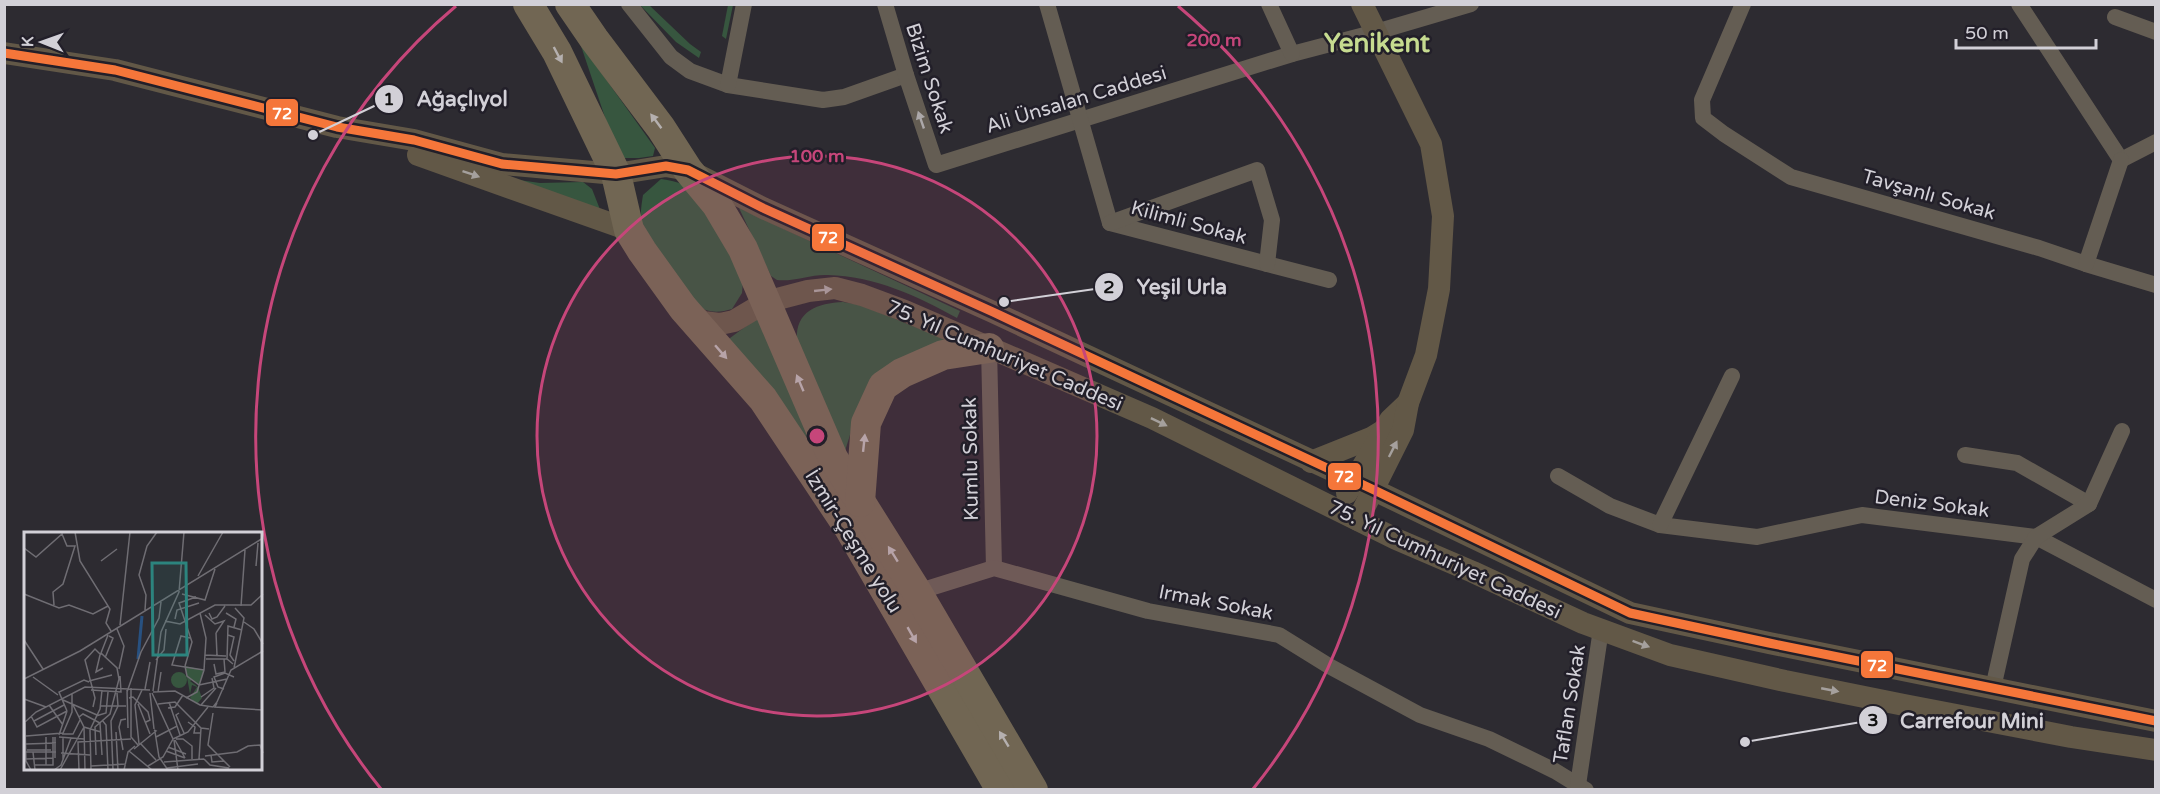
<svg xmlns="http://www.w3.org/2000/svg" width="2160" height="794" font-family="'Varela Round',sans-serif">
	<style>
		.green { fill: #37563f }
		.lines { fill: none; stroke-linecap: round; stroke-linejoin: round }
		.street { stroke: #645d53; stroke-width: 16 }
		.secondary { stroke: #625847; stroke-width: 22 }
		.highway { stroke: #716653; stroke-width: 30 }
		.bus-1-casing { stroke: #221f29; stroke-width: 14 }
		.bus-1 { stroke: #f5763a; stroke-width: 9 }
		.oneway { fill: #b5b0af }
		.oneway2 { fill: #aca8a9 }
		.oneway3 { fill: #a5a09d }
		.ring { fill: none; stroke: #c6467a; stroke-width: 3 }
		.labels { text-anchor: middle; stroke-width: 5; stroke-linejoin: round; paint-order: stroke }
		.street-label { font-size: 20px; fill: #d2d0d7; stroke: #221f29 }
		.district-label { font-size: 26px; font-weight: bold; fill: #c6db90; stroke: #221f29 }
		.inset-river { fill: none; stroke: #285181; stroke-width: 3 }
		.inset-road { fill: none; stroke: #6f6d73; stroke-width: 1.5 }
		.view { fill: #2c847e; fill-opacity: 0.15; stroke: #2c847e; stroke-width: 3 }
		.inset-edge { fill: none; stroke: #d2d0d7; stroke-width: 3 }
		.centre { fill: #c6467a; stroke: #221f29; stroke-width: 3 }
		.ring-label { font-size: 18px; text-anchor: middle; font-weight: bold; fill: #c6467a; stroke: #221f29; stroke-width: 5; stroke-linejoin: round; paint-order: stroke }
		.leader { fill: none; stroke: #d2d0d7; stroke-width: 2 }
		.callout-dot { fill: #d2d0d7; stroke: #221f29; stroke-width: 2 }
		.mark-label { font-size: 18px; text-anchor: middle; font-weight: bold; fill: #111 }
		.callout-label { font-size: 21px; text-anchor: middle; font-weight: bold; fill: #d2d0d7; stroke: #221f29; stroke-width: 5; stroke-linejoin: round; paint-order: stroke }
		.line-badge { stroke: #221f29; stroke-width: 2 }
		.badge-label { font-size: 16px; text-anchor: middle; font-weight: bold; fill: #fff }
	</style>
	<rect width="100%" height="100%" fill="#2d2b31"/>
	<g class="green">
		<polygon points="640,5 649,5 690,44 701,52 699,58 676,42"/>
		<polygon points="728,5 733,5 726,39 722,36"/>
		<polygon points="580,43 655,148 653,156 639,158 624,158 616,150"/>
		<polygon points="512,179 540,183 583,182 592,189 601,212"/>
		<path d="M661,179C679,181 689,186 702,198L743,281L742,293L732,309C719,313 707,313 696,305C690,300 648,241 644,232C639,221 641,207 643,195Z"/>
		<path d="M739,208L960,311L957,318C918,296 874,276 828,275C811,274 794,282 777,280L771,276Z"/>
		<path d="M843,302L861,305L952,342L859,406L845,451L797,340C795,311 818,303 843,302Z"/>
		<polygon points="757,318 821,455 726,341"/>
	</g>
	<g class="lines">
		<g class="street">
			<polyline points="629,4 671,57 690,71 728,85 823,100 844,97 906,75"/>
			<polyline points="885,4 906,75 936,165 1292,54 1376,32 1471,4"/>
			<polyline points="1047,4 1110,223 1329,280"/>
			<polyline points="1269,4 1292,54"/>
			<polyline points="1743,4 1702,100 1703,118 1724,134 1791,177 2039,248 2086,264 2156,285"/>
			<polyline points="2019,4 2121,160"/>
			<polyline points="2115,17 2156,32"/>
			<polyline points="728,85 744,4"/>
			<polyline points="2121,160 2156,142"/>
			<polyline points="1110,223 1257,170 1272,220 1267,264"/>
			<polyline points="2086,264 2121,160"/>
			<polyline points="989,348 994,568"/>
			<polyline points="1965,455 2017,463 2089,504"/>
			<polyline points="1558,476 1610,506 1660,525 1757,537 1862,515 2036,537 2156,600"/>
			<polyline points="1660,525 1732,376"/>
			<polyline points="917,592 994,568 1148,611 1279,635 1329,666 1420,715 1489,739 1555,771 1586,790"/>
			<polyline points="1993,688 2022,559 2036,537 2089,504 2122,431"/>
			<polyline points="1578,785 1601,629"/>
		</g>
		<g class="secondary">
			<polyline points="4,53 115,70 337,127 414,140 502,164 616,174 666,166 688,170 763,208 993,312 1372,489 1630,613 1769,643 2156,721"/>
			<polyline points="418,155 629,230"/>
			<polyline points="689,312 703,322 720,324 734,321 766,302 808,291 835,288 862,295 905,311 1152,418 1396,539 1473,572 1583,623 1670,655 1785,681 1904,705 2071,737 2156,750"/>
			<polyline points="1311,462 1371,438 1384,430"/>
			<polyline points="1347,493 1390,420 1408,403"/>
			<polyline points="1358,520 1403,430 1408,403 1426,355 1439,289 1443,216 1431,144 1362,4"/>
		</g>
		<g class="highway">
			<polyline points="528,4 557,52 616,174 629,230 642,251 683,308 763,399 849,528 1001,790"/>
			<polyline points="570,4 594,39 661,128 688,170 717,205 743,249 833,458 917,592 1033,790"/>
			<polyline points="860,502 866,423 883,386 902,373 943,355 989,348"/>
		</g>
		<defs>
			<polyline id="bus-1" points="4,53 115,70 337,127 414,140 502,164 616,174 666,166 688,170 763,208 993,312 1372,489 1630,613 1769,643 2156,721"/>
		</defs>
		<use href="#bus-1" class="bus-1-casing"/>
		<use href="#bus-1" class="bus-1"/>
	</g>
	<defs><path id="oneway-solid" d="M-6-.8H1V-3.2L6.5 0L1 3.2V.8H-6Z" transform="scale(1.5)"/></defs>
	<g class="oneway">
		<use href="#oneway-solid" transform="translate(558 55) rotate(62)"/>
		<use href="#oneway-solid" transform="translate(656 121) rotate(-127)"/>
		<use href="#oneway-solid" transform="translate(721 352) rotate(49)"/>
		<use href="#oneway-solid" transform="translate(800 383) rotate(-113)"/>
		<use href="#oneway-solid" transform="translate(864 443) rotate(-84)"/>
		<use href="#oneway-solid" transform="translate(893 554) rotate(-122)"/>
		<use href="#oneway-solid" transform="translate(912 635) rotate(60)"/>
		<use href="#oneway-solid" transform="translate(1004 739) rotate(-121)"/>
	</g>
	<use class="oneway2" href="#oneway-solid" transform="translate(921 120) rotate(-109)"/>
	<g class="oneway3">
		<use href="#oneway-solid" transform="translate(471 174) rotate(19)"/>
		<use href="#oneway-solid" transform="translate(823 290) rotate(-6)"/>
		<use href="#oneway-solid" transform="translate(1159 422) rotate(26)"/>
		<use href="#oneway-solid" transform="translate(1393 449) rotate(-63)"/>
		<use href="#oneway-solid" transform="translate(1641 644) rotate(20)"/>
		<use href="#oneway-solid" transform="translate(1830 690) rotate(11)"/>
	</g>
	<circle cx="817" cy="436" r="280" fill="#c6467a" fill-opacity=".12"/>
	<g class="ring">
		<circle cx="817" cy="436" r="280"/>
		<path d="M381 789A561 561 0 0 1 456 6M1178 6A561 561 0 0 1 1253 789"/>
	</g>
	<g class="labels">
		<g class="street-label">
			<text transform="translate(930 78) rotate(72)" y="7">Bizim Sokak</text>
			<text transform="translate(1076 99) rotate(-17)" y="7">Ali Ünsalan Caddesi</text>
			<text transform="translate(1929 194) rotate(16)" y="7">Tavşanlı Sokak</text>
			<text transform="translate(1189 222) rotate(15)" y="7">Kilimli Sokak</text>
			<text transform="translate(1005 355) rotate(23)" y="7">75. Yıl Cumhuriyet Caddesi</text>
			<text transform="translate(970 459) rotate(-91)" y="7">Kumlu Sokak</text>
			<text transform="translate(1932 503) rotate(7)" y="7">Deniz Sokak</text>
			<text transform="translate(854 541) rotate(58)" y="7">İzmir-Çeşme yolu</text>
			<text transform="translate(1445 559) rotate(25)" y="7">75. Yıl Cumhuriyet Caddesi</text>
			<text transform="translate(1216 602) rotate(11)" y="7">Irmak Sokak</text>
			<text transform="translate(1569 704) rotate(-81)" y="7">Taflan Sokak</text>
		</g>
		<g class="district-label">
			<text x="1377" y="52">Yenikent</text>
		</g>
	</g>
	<g transform="translate(24 532)">
		<rect width="238" height="238" fill="#2d2b31"/>
		<path d="M161,134L180,138L175,153L168,148L166,149L174,155L178,166L173,172L166,166L173,155L168,153L166,162ZM147 148a8 8 0 1 1 16 0a8 8 0 1 1-16 0Z" fill="#37563f"/>
		<path class="inset-river" d="M114,127L118,84"/>
		<path class="inset-road" d="M51,0L56,29L86,77L82,91L87,99M0,16L12,25L38,2L43,14H51L39,52L29,60L30,73M77,29L93,17M232,34L234,11M174,44L199,0M0,62L35,76L45,73L69,82L84,74M158,62L181,68L191,37M217,74L221,18M121,78L122,63L115,43L123,14L133,0M185,81L188,87L193,85L201,74M202,81L212,87L210,95M181,83L191,92L200,89L192,101M151,87L153,78L175,71M141,89L156,92L191,73H227L239,62M220,90L230,97L239,112M96,93L106,0M93,97L100,114L95,137M192,101L193,123M204,103L210,105L206,123L210,129M166,106L157,104L148,133L180,138M0,108L19,137M76,123L72,140L79,136M181,123L202,124M81,126L89,106L85,104M182,127H203L209,132M203,127L204,94L218,98M132,128L140,118L142,97M190,132L192,142L201,140L200,127M161,134L168,110L155,71L172,65M161,134L163,144L175,153M210,136L220,86L211,76M9,145L34,163M0,147L56,119L239,6M65,149L88,143M175,153L203,147M107,156V205L114,213M121,157L126,130M200,157L194,155L190,145L201,141L210,145M67,158L97,160L96,144M103,158L104,196M129,159L137,100L155,60L160,0M103,160L117,120L135,86L137,70M129,160L151,159L176,173L189,175L193,170M134,160L137,140M126,161L130,197M177,165L190,156L188,146M105,166L109,165L124,180L126,188L122,190M162,166L173,160L180,138L182,106L176,81M0,167L22,175M39,168L73,183M145,170L153,194M193,170L207,138L239,119M193,171L191,175L239,178M114,172L126,202M134,172L151,170L177,196L185,197M25,173L39,193M49,173L60,195L77,200M177,173L192,156M77,174H102M69,175L71,166L61,128L71,117L77,123M144,176L151,175L159,163M43,179L35,160L60,148L65,150M155,181L152,183L160,201M189,181L184,213L206,235M7,184L13,195L43,179M72,184L82,181L84,160M55,185L59,182L76,191L78,223M78,188L82,193L84,238M10,189L40,173M164,190L171,195L170,201H176M0,191L12,180L61,155L126,158M1,191L2,229L7,238M60,195L61,238M92,200L94,238M131,200L135,225L144,238M38,202H49L56,188M35,203L43,179M2,204L39,201L48,180V162M22,205V233M31,205V226M35,205L60,207M132,205L153,194L156,203M149,207L164,200L184,175M152,207H159L168,214V227M150,208L154,238M151,208L161,226M116,211L132,228M2,212L32,211M115,212L111,173L118,158M144,215L162,222M110,217L132,199L130,198M3,218H27M99,218L95,195L97,188L102,187M105,219L128,238M142,219L161,226M0,220H32M9,220L11,238M37,221L66,223M72,223L71,195L86,182L95,147L93,136L77,121L84,103M187,223L188,230L200,229M181,224L213,220L224,214L236,213L239,221M2,227L29,226M175,227L177,196M180,227L186,233L205,236M39,228V206M140,230L180,227M10,233H29V205M67,234L102,232M124,234L139,225L149,207L128,161M143,236L174,232M30,238L37,233L47,206M36,238L60,195M55,238L54,210L107,207M67,238L66,198L76,177L78,158M89,238L87,189L94,174L93,161M100,238L104,220L111,214"/>
		<path class="view" d="M128,31H162L163,123H129Z"/>
		<rect width="238" height="238" class="inset-edge"/>
	</g>
	<circle cx="817" cy="436" r="9" class="centre"/>
	<g class="ring-label">
		<text x="1214" y="46">200 m</text>
		<text x="817" y="162">100 m</text>
	</g>
	<path class="leader" d="M313 135L389 99M1004 302L1109 287M1745 742L1873 720"/>
	<g class="callout-dot">
		<circle cx="313" cy="135" r="6"/>
		<circle cx="1004" cy="302" r="6"/>
		<circle cx="1745" cy="742" r="6"/>
		<circle cx="389" cy="99" r="15"/>
		<circle cx="1109" cy="287" r="15"/>
		<circle cx="1873" cy="720" r="15"/>
	</g>
	<g class="mark-label">
		<text x="389" y="105">1</text>
		<text x="1109" y="293">2</text>
		<text x="1873" y="726">3</text>
	</g>
	<g class="callout-label">
		<text x="462" y="106">Ağaçlıyol</text>
		<text x="1182" y="294">Yeşil Urla</text>
		<text x="1972" y="728">Carrefour Mini</text>
	</g>
	<g class="line-badge">
		<rect x="265" y="98" width="34" height="29" rx="6" fill="#f5763a"/>
		<rect x="811" y="223" width="34" height="29" rx="6" fill="#f5763a"/>
		<rect x="1327" y="462" width="35" height="29" rx="6" fill="#f5763a"/>
		<rect x="1860" y="650" width="34" height="29" rx="6" fill="#f5763a"/>
	</g>
	<g class="badge-label">
		<text x="282" y="119">72</text>
		<text x="828" y="243">72</text>
		<text x="1344" y="482">72</text>
		<text x="1877" y="671">72</text>
	</g>
	<rect width="2160" height="794" fill="none" stroke="#d2d0d7" stroke-width="12"/>
	<g transform="translate(42 42) rotate(271)" stroke="#221f29" stroke-width="4.5" paint-order="stroke">
	<path d="M0-4.5L10 22L0 15L-10 22Z" fill="#d2d0d7"/>
	<text y="-9" font-size="16" font-weight="bold" text-anchor="middle" fill="#d2d0d7">K</text>
	</g>
	<path d="M1956 39v9h140v-9" fill="none" stroke="#d2d0d7" stroke-width="3"/>
	<text x="1965" y="39" font-size="18" fill="#d2d0d7" stroke="#221f29" stroke-width="4.5" paint-order="stroke">50 m</text>
</svg>
